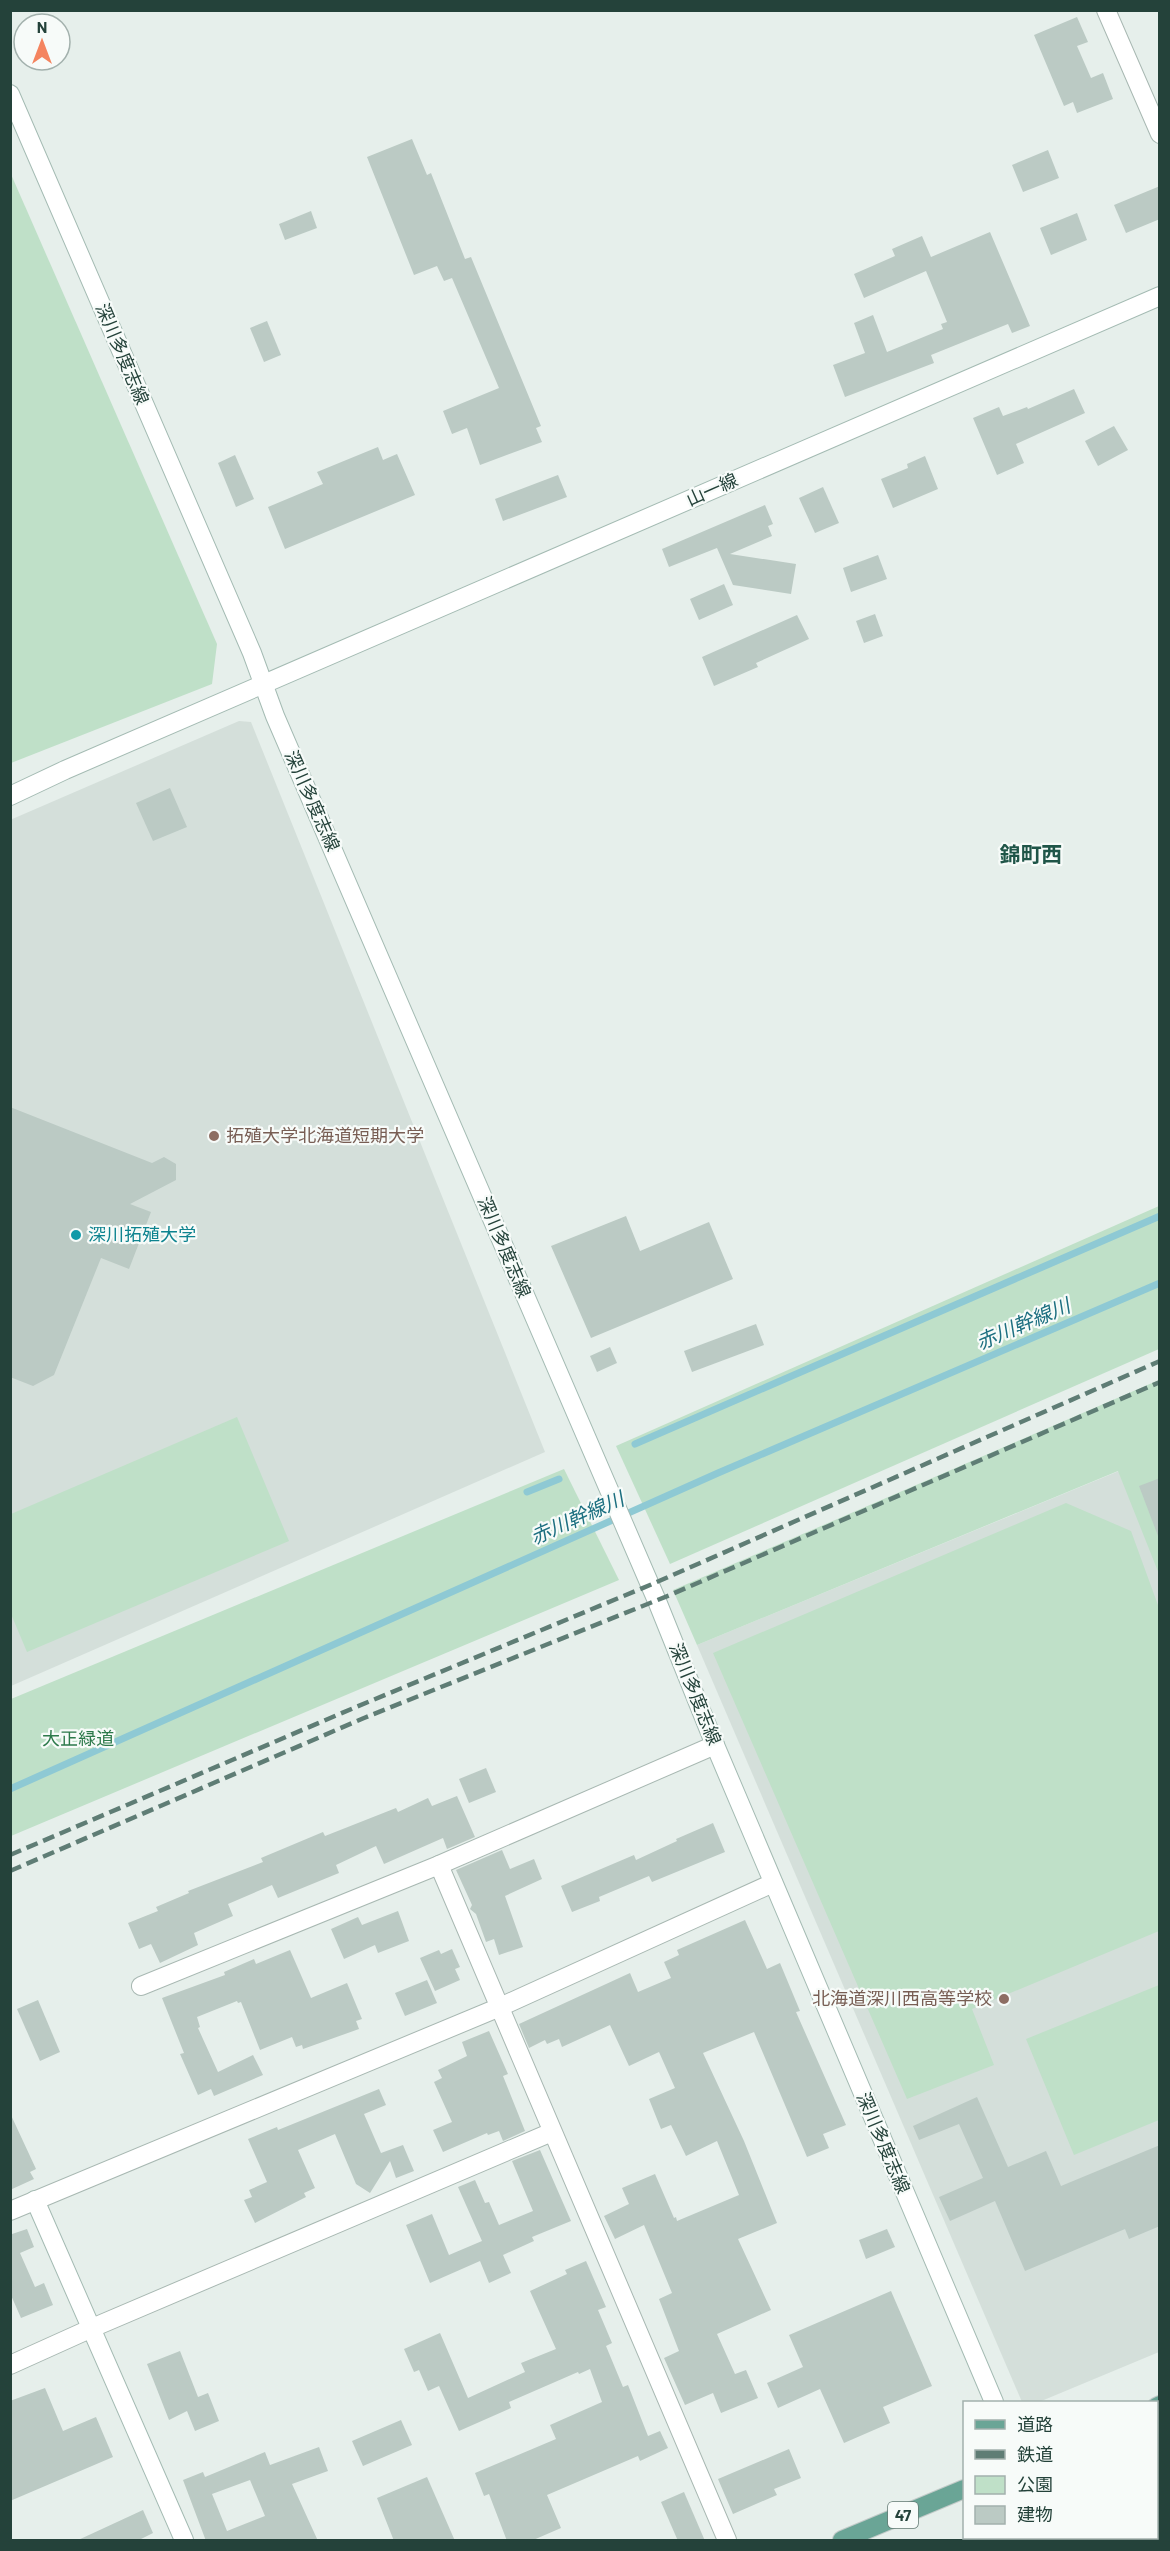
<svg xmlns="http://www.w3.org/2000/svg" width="1170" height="2551" font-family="Barlow,'Noto Sans JP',sans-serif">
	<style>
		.built { fill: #d4dfda }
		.green { fill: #bfe0c8 }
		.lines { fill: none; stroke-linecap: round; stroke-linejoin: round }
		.stream { stroke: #8ec9d4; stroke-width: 7 }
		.building { fill: #bbcac4; fill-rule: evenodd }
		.street-casing { stroke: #a8b8b2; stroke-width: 20 }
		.secondary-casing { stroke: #a4bbb3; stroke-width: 20 }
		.primary-casing { stroke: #c2cac8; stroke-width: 20 }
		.street { stroke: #fff; stroke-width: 18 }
		.secondary { stroke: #fff; stroke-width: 18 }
		.primary { stroke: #6aa596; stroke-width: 18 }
		.rail { stroke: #5f7d75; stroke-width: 4.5; stroke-dasharray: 12 6; stroke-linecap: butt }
		.education-dot { fill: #8d6e63; stroke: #f7fbf9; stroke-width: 2 }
		.culture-dot { fill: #0f9aa8; stroke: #f7fbf9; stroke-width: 2 }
		.labels { text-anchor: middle; stroke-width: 4.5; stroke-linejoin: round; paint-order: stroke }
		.shield { fill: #f7fbf9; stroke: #637a73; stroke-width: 1.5 }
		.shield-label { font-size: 16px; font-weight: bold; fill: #24423a }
		.street-label { font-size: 18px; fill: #24423a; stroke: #f7fbf9 }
		.education-label { font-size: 18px; fill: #785e54; stroke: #f7fbf9; text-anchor: start }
		.culture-label { font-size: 18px; fill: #0d838f; stroke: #f7fbf9; text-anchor: start }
		.park-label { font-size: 18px; fill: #2d7a4b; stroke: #f7fbf9 }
		.water-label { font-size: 20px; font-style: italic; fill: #1c6f80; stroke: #f7fbf9 }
		.quarter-label { font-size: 21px; font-weight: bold; fill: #1f5548; stroke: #f7fbf9 }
	</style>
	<rect width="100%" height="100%" fill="#e6efeb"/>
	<g class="built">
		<polygon points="239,721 251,722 545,1452 11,1686 10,820"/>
		<polygon points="1119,1471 1160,1574 1159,2352 1039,2402 1022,2402 697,1645"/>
	</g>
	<g class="green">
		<polygon points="10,172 217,644 212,684 11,763"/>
		<polygon points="1159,1206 1159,1349 670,1564 616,1446"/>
		<polygon points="1159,1380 1159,1574 1118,1471 697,1645 673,1590"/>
		<polygon points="237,1417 289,1541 27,1652 11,1614 11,1514"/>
		<polygon points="564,1469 619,1580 11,1836 11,1699"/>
		<polygon points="1066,1503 1131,1531 1159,1608 1159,1931 972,2009 994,2065 907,2099 713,1653"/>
		<polygon points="1159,1985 1159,2120 1074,2155 1026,2039"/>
	</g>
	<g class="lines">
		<g class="stream">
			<polyline points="635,1444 1160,1216"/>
			<polyline points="527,1492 559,1479"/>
			<polyline points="10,1789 718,1473 1160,1283"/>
		</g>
	</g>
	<g class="building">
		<polygon points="1077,17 1088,42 1077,46 1091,78 1103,73 1113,99 1077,113 1073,102 1064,106 1034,35"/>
		<polygon points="412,139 427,175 431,173 465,259 471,257 541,426 536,428 542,442 480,465 467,428 452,434 443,411 499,388 452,278 444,281 437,266 414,275 367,157"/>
		<polygon points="1048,150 1059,178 1023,192 1012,165"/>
		<polygon points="1160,186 1160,219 1126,233 1114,205"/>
		<polygon points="311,211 317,228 285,240 279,224"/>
		<polygon points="1077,213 1087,240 1051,255 1040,228"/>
		<polygon points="990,232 1030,326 1012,333 1008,324 931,355 934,363 845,397 833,365 865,353 854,323 873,315 887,352 943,329 941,324 947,322 926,271 864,298 854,274 895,256 892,249 922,236 931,257"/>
		<polygon points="267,321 281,355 264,362 250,328"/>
		<polygon points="1074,389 1085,413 1016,444 1024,463 997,475 973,418 999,407 1003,416 1027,407 1028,409"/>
		<polygon points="1114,426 1128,450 1098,466 1085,441"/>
		<polygon points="378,447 383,460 397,454 415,495 285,549 268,507 323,484 317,472"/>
		<polygon points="235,455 254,499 236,507 218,463"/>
		<polygon points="925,456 938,489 893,508 881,479 908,468 907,464"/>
		<polygon points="558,475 567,497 503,521 495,499"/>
		<polygon points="823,487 839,523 815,533 799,498"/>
		<polygon points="765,505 773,524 768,526 772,536 730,554 796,564 791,594 733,585 717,548 669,567 662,549"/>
		<polygon points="878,555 887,579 851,592 843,568"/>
		<polygon points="724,584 733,605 699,620 690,599"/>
		<polygon points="875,614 883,636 864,643 856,621"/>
		<polygon points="797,615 809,639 756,663 758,667 714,686 702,657"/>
		<polygon points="170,788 187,827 153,841 136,803"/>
		<polygon points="10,1107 152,1163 164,1157 176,1164 176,1180 130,1204 151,1212 129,1269 101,1258 54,1375 33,1386 10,1377"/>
		<polygon points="626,1216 640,1251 709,1222 733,1279 591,1338 551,1246"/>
		<polygon points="756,1324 764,1345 692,1372 684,1351"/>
		<polygon points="610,1347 617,1363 597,1372 590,1356"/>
		<polygon points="1160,1478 1160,1536 1158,1536 1139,1486"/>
		<polygon points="486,1768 496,1792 469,1803 459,1779"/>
		<polygon points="457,1796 475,1837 447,1849 443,1838 384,1864 376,1846 336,1865 339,1873 278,1898 272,1885 228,1904 233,1916 194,1933 198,1945 160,1963 151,1944 139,1949 128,1923 158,1911 156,1907 189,1893 188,1891 263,1862 261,1858 323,1832 325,1836 396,1808 398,1812 428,1798 432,1806"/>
		<polygon points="713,1823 725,1852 652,1882 649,1876 599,1897 600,1901 572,1912 561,1886 634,1855 636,1860 677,1841 676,1839"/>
		<polygon points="502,1850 510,1869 534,1859 542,1879 505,1896 523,1947 499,1955 494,1939 486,1942 476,1914 470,1909 472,1905 456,1870"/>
		<polygon points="398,1911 409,1941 378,1953 375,1945 344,1959 331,1929 358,1917 362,1925"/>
		<polygon points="745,1920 767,1969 780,1963 800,2011 796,2012 846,2125 823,2134 829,2148 807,2157 754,2032 703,2053 744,2141 777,2223 738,2239 771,2310 717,2334 735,2374 746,2370 758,2398 721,2413 713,2393 685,2405 664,2358 679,2351 659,2299 672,2293 644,2225 615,2239 604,2216 629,2204 622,2188 655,2174 674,2218 676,2217 677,2221 739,2195 717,2141 686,2156 671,2125 661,2129 649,2099 675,2088 659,2052 629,2066 610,2025 562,2047 559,2039 547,2044 545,2040 529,2048 519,2024 630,1973 638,1992 671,1978 664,1962 679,1955 677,1950"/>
		<polygon points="452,1949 460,1967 455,1969 460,1980 435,1991 420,1958 439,1950 441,1954"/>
		<polygon points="290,1950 311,1998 347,1983 362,2019 356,2021 359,2029 303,2049 302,2045 296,2047 292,2037 260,2050 241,2002 238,2003 237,2001 197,2017 200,2027 198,2028 218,2072 253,2055 263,2075 214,2096 211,2089 198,2095 180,2054 184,2053 162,1998 225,1975 224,1972 254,1959 256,1964"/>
		<polygon points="427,1980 437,2003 405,2016 395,1993"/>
		<polygon points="38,2000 60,2052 40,2061 17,2009"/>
		<polygon points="489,2031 508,2074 503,2076 525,2131 503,2141 499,2131 488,2135 487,2133 443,2152 433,2130 452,2122 434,2082 442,2078 438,2070 467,2056 462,2042"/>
		<polygon points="379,2089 386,2105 364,2114 381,2153 403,2145 414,2171 396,2178 390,2161 370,2193 356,2184 335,2134 298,2150 315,2188 304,2193 306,2197 255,2223 244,2200 252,2197 249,2190 267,2182 248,2139 277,2127 278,2130"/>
		<polygon points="977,2097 1008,2167 1046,2151 1061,2186 1160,2145 1160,2226 1129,2239 1125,2229 1025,2271 995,2201 950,2221 939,2197 983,2178 959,2124 919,2140 913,2126"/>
		<polygon points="10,2113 36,2169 30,2172 34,2179 10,2190"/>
		<polygon points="540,2150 571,2221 532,2237 534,2241 503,2255 511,2273 489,2283 480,2261 430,2283 406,2225 432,2214 449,2255 482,2241 458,2187 475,2180 485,2203 489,2202 499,2225 533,2211 512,2161"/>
		<polygon points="27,2229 34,2247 20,2253 35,2287 44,2283 53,2305 21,2318 10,2293 10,2231 12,2234"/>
		<polygon points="887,2229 895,2247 866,2259 859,2240"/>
		<polygon points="586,2261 606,2307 598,2310 612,2343 606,2346 623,2387 628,2385 648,2436 660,2431 668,2448 640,2461 638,2456 547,2495 561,2528 531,2541 507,2541 489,2494 484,2496 475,2473 556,2439 550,2425 602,2402 590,2369 579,2374 578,2372 509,2402 511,2408 459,2431 439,2386 428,2391 419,2370 414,2372 404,2349 440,2333 468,2398 525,2372 521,2363 556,2349 530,2291 567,2274 565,2270"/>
		<polygon points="891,2291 932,2386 883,2407 890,2423 844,2443 820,2389 778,2408 767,2383 803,2367 789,2335"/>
		<polygon points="180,2351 198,2397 208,2393 219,2421 195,2431 187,2411 169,2420 147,2364"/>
		<polygon points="45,2388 63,2431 96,2417 113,2457 10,2501 10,2401"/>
		<polygon points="401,2420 412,2445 363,2466 352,2441"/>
		<path d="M319,2447L328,2471L292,2484L318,2541H206L183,2480L203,2472L205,2477L265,2452L270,2465ZM250,2480L265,2516L227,2531L212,2494Z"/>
		<polygon points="789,2449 801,2478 774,2489 777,2495 733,2514 718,2479"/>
		<polygon points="427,2477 455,2541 394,2541 377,2498"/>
		<polygon points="684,2492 705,2541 678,2541 661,2502"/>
		<polygon points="143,2510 153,2533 137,2541 76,2541"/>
	</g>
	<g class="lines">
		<defs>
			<g id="street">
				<polyline points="1106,10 1160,134"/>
				<polyline points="439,1865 715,1745"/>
				<polyline points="141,1986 439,1865 727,2540"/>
				<polyline points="10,2211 500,2007 773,1883"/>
				<polyline points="10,2365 92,2328 552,2132"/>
			</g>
			<g id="secondary">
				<polyline points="10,94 252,653 275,716 657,1601 715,1745 994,2402"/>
				<polyline points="10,796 65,770 1160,296"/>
				<polyline points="35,2200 184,2540"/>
				<polyline points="1054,2538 1055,2540"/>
			</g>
			<g id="primary">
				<polyline points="1156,2407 1160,2405"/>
				<polyline points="842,2540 964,2489"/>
			</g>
		</defs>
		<use href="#street" class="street-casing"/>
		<use href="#secondary" class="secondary-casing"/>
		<use href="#primary" class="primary-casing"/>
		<use href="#street" class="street"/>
		<use href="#secondary" class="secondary"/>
		<use href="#primary" class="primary"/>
		<g class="rail">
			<polyline points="10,1855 356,1707 650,1585 1160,1361"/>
			<polyline points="10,1871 364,1718 670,1595 1160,1382"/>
		</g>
	</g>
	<g class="education-dot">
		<circle cx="214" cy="1136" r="6"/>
		<circle cx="1004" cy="1999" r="6"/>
	</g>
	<circle class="culture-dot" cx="76" cy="1235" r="6"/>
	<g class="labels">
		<rect class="shield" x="888" y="2502" width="30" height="26" rx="4.5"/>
		<g class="shield-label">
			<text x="903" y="2521">47</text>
		</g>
		<g class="street-label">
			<text transform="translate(122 354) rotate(67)" y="6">深川多度志線</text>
			<text transform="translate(712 490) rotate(-24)" y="6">山一線</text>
			<text transform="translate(312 801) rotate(66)" y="6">深川多度志線</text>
			<text transform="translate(504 1247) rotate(67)" y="6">深川多度志線</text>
			<text transform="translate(695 1694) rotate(68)" y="6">深川多度志線</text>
			<text transform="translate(883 2143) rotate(67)" y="6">深川多度志線</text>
		</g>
		<g class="education-label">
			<text x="226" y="1142">拓殖大学北海道短期大学</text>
			<text x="992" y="2005" text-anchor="end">北海道深川西高等学校</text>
		</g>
		<g class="culture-label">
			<text x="88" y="1241">深川拓殖大学</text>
		</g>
		<g class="park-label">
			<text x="78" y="1745">大正緑道</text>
		</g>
		<g class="water-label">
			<text transform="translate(1023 1324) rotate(-23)" y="7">赤川幹線川</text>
			<text transform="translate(577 1518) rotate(-24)" y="7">赤川幹線川</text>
		</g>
		<g class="quarter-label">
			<text x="1031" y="862">錦町西</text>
		</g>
	</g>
	<rect width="1170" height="2551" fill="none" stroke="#24423a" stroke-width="24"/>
	<rect x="963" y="2401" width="195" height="138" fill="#f7fbf9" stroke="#a3b1ad" stroke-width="1.5"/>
	<rect x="975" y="2420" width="30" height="9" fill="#6aa596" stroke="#a3b1ad" stroke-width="1.5"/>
	<text x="1017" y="2431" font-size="18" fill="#24423a">道路</text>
	<rect x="975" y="2450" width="30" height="9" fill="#5f7d75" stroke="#a3b1ad" stroke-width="1.5"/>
	<text x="1017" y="2461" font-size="18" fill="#24423a">鉄道</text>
	<rect x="975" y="2476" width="30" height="18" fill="#bfe0c8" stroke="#a3b1ad" stroke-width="1.5"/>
	<text x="1017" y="2491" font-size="18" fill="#24423a">公園</text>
	<rect x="975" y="2506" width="30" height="18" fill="#bbcac4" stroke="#a3b1ad" stroke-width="1.5"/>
	<text x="1017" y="2521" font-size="18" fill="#24423a">建物</text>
	<g transform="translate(42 42)"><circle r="28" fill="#f7fbf9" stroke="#a3b1ad" stroke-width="1.5"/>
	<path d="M0-4.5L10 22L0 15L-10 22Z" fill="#f4845f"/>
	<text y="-9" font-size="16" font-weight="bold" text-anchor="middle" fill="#24423a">N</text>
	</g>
</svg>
